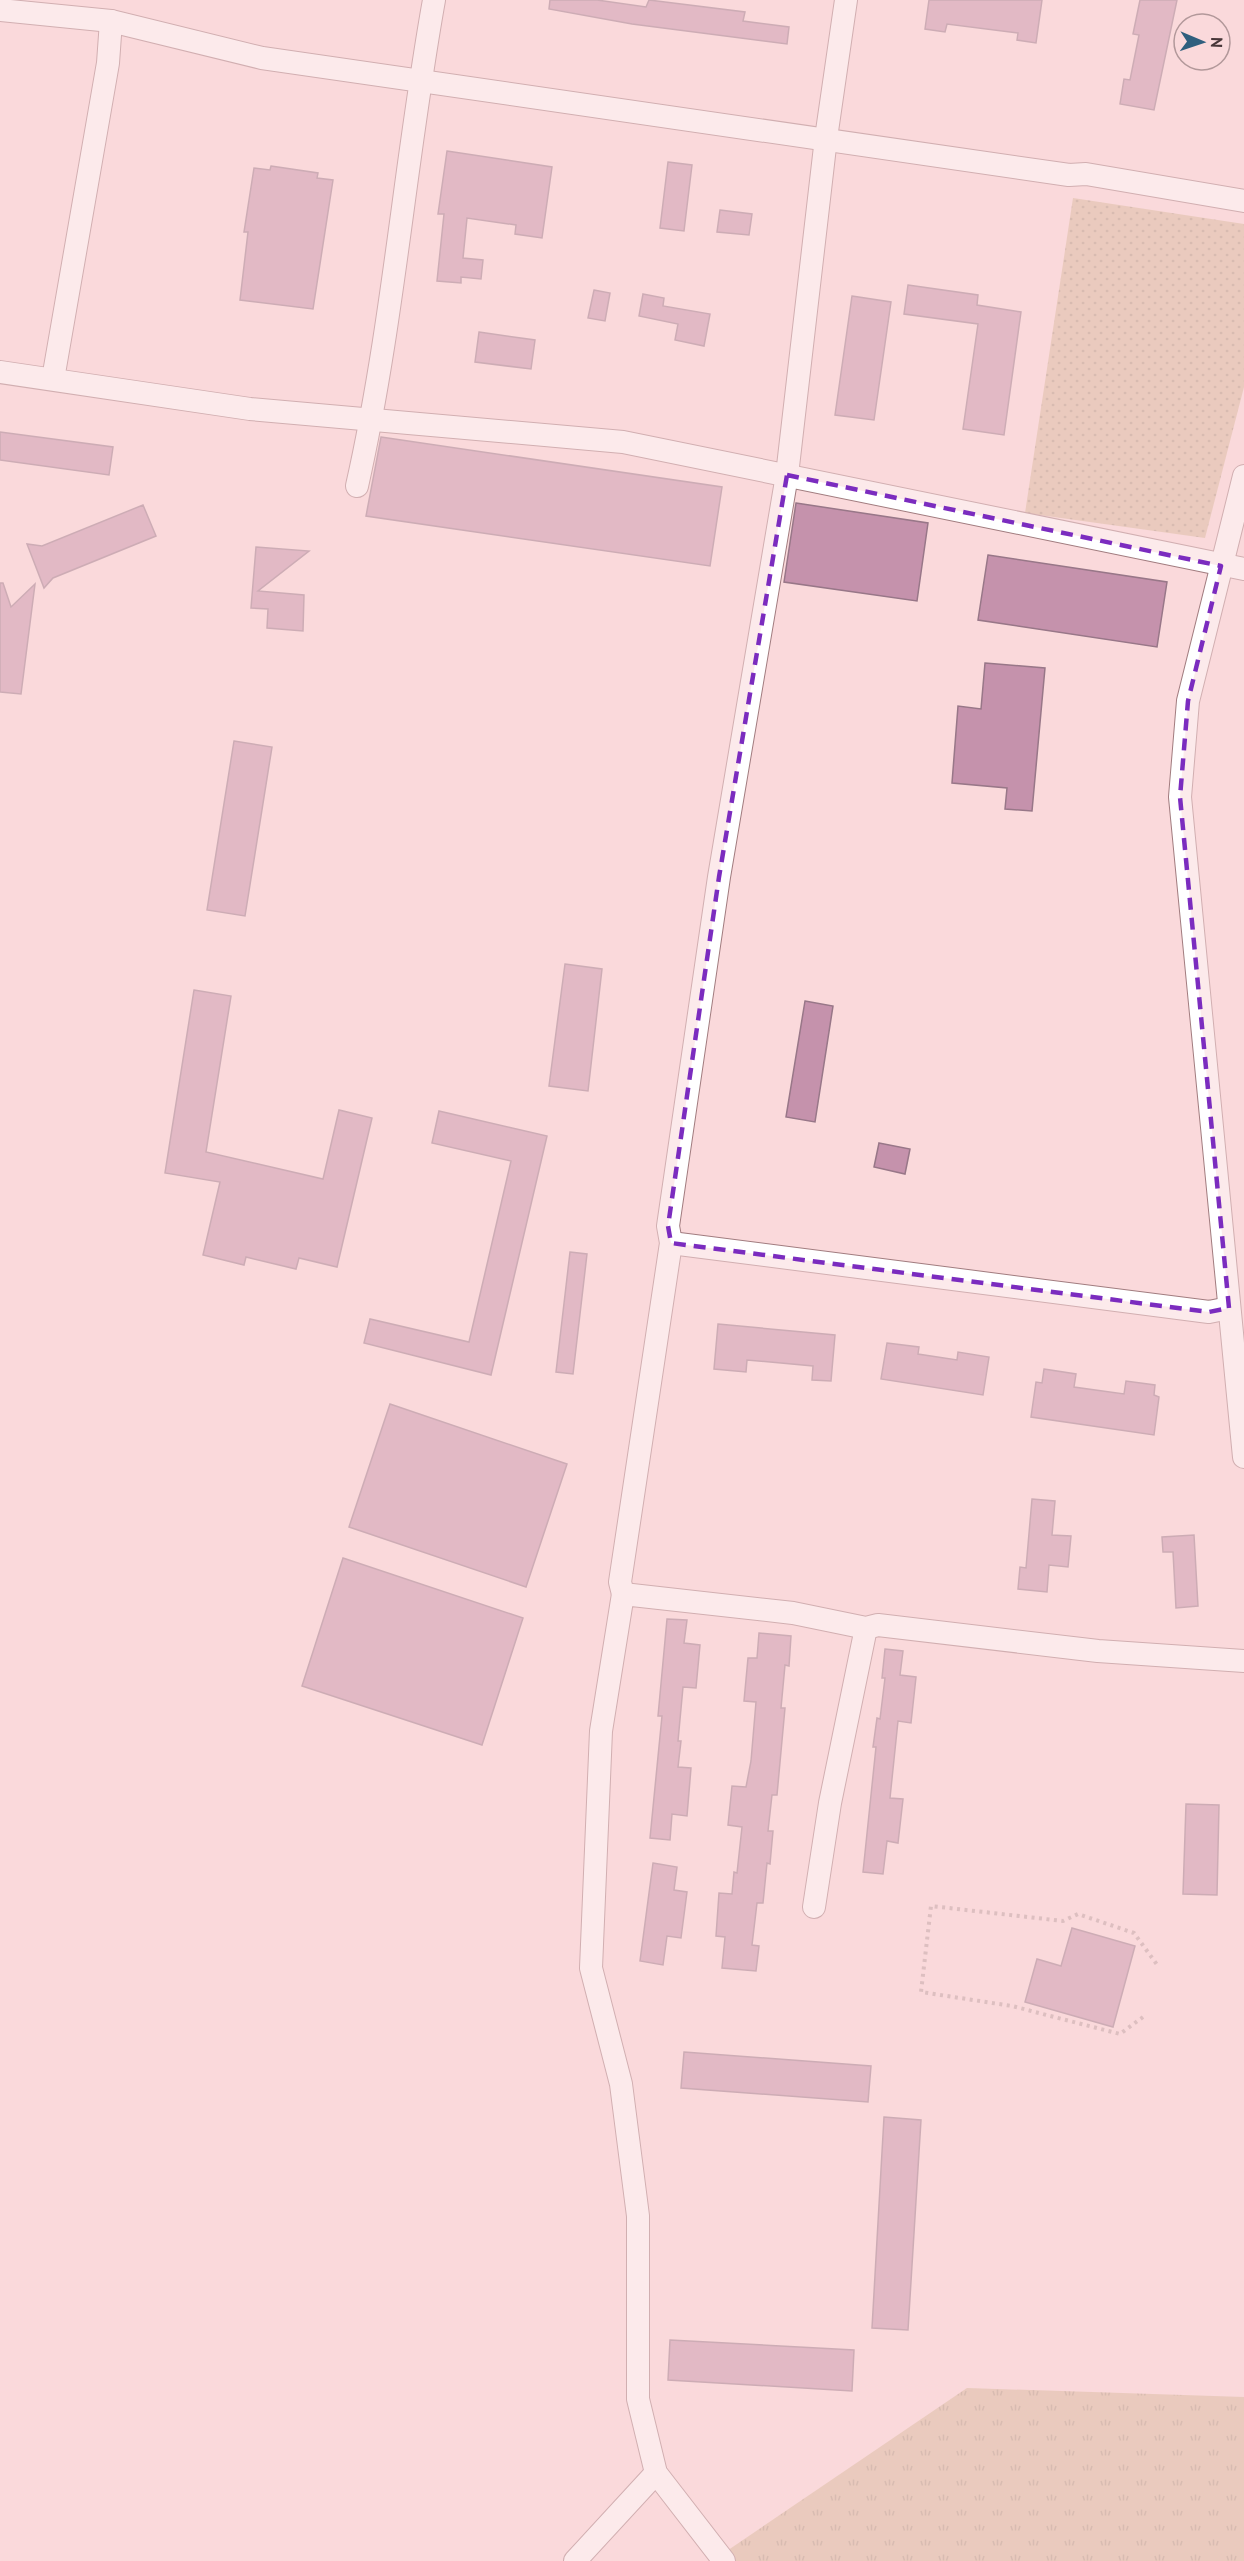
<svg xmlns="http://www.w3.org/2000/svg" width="1244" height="2561" font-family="'PT Sans',sans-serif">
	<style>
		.grass { fill: url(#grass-tufts) }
		.park { fill: url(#park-dots) }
		.building { fill: #c592ac; stroke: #987788; stroke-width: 1.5 }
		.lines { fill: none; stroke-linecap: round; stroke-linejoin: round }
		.street-casing { stroke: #a17c7f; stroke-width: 24 }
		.path { stroke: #ba9fa1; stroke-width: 4; stroke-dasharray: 3 4.5; stroke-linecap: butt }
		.street { stroke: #fff; stroke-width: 22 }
		.marked { fill: none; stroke: #7b2cbf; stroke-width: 4.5; stroke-dasharray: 12 8; stroke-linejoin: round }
	</style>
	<defs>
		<pattern id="grass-tufts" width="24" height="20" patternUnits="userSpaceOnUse" patternTransform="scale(1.5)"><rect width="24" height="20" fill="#d7b99b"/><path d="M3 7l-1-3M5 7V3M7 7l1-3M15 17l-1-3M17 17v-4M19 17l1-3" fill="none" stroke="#b0977f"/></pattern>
		<pattern id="park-dots" width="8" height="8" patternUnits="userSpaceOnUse" patternTransform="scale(1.5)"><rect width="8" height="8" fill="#d7b99b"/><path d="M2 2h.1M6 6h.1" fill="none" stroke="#b0977f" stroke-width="1.8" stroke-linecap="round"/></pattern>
	</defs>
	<rect width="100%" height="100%" fill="#fad9db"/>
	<polygon class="grass" points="967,2388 1244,2397 1244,2561 712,2561"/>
	<polygon class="park" points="1073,198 1244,224 1244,387 1205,538 1025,513"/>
	<g class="building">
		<polygon points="550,0 597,0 646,7 649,0 745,12 743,21 789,27 787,44 632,24 549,9"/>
		<polygon points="929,0 1042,0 1036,43 1017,40 1018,33 947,24 945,32 925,29"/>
		<polygon points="1140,0 1177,0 1154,110 1120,104 1124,79 1130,80 1139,35 1133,34"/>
		<polygon points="447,151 552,167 542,238 515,234 516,225 467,218 463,258 483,260 481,279 461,277 461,283 437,281 444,214 438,214"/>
		<polygon points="668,162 692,165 684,231 660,228"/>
		<polygon points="271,166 318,173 317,178 333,180 313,309 240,300 248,232 244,232 254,168 270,170"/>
		<polygon points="720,210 752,214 749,235 717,232"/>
		<polygon points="908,285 978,295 977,305 1021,312 1004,435 963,429 978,324 904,314"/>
		<polygon points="594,290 610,293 605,321 588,318"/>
		<polygon points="643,294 664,298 663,306 710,314 704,346 675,340 678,324 639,316"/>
		<polygon points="852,296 891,302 874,420 835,415"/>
		<polygon points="479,332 535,340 531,369 475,362"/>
		<polygon points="0,432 113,447 109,475 0,460"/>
		<polygon points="381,437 722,487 710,566 366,516"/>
		<polygon points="796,503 928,523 917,601 784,582"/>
		<polygon points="143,505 156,536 53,578 44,588 27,544 42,546"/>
		<polygon points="256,547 309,551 258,591 304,595 303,631 267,628 268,609 251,608"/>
		<polygon points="988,555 1167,582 1157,647 978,620"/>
		<polygon points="0,583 3,583 11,607 35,584 21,694 0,692"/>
		<polygon points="985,663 1045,668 1032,811 1005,809 1007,788 952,783 958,706 981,709"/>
		<polygon points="234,741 272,747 245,916 207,910"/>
		<polygon points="565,964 602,969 588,1091 549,1086"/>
		<polygon points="194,990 231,996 206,1152 323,1179 339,1110 372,1118 337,1267 299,1258 296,1269 246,1257 244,1265 203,1255 220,1182 165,1173"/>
		<polygon points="805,1001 833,1006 815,1122 786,1117"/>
		<polygon points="439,1111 547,1136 491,1375 364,1343 370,1319 469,1342 511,1161 432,1143"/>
		<polygon points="879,1143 910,1149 905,1174 874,1167"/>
		<polygon points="570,1252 587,1254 573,1374 556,1372"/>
		<polygon points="718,1324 835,1335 831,1381 812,1380 813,1366 747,1360 746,1372 714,1369"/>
		<polygon points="887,1343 919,1347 918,1354 957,1360 958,1352 989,1357 983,1395 881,1379"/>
		<polygon points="1044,1369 1076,1374 1074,1387 1124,1394 1126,1381 1155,1385 1154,1395 1159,1397 1154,1435 1031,1417 1036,1382 1042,1383"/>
		<polygon points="390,1404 567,1464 526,1587 349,1527"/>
		<polygon points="1032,1499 1055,1501 1052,1535 1071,1536 1068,1567 1049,1565 1047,1592 1018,1589 1020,1567 1026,1568"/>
		<polygon points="1194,1535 1198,1606 1176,1608 1173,1552 1163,1552 1162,1537"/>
		<polygon points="343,1558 523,1618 482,1745 302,1686"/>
		<polygon points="667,1619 687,1620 684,1643 700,1645 696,1688 683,1687 678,1741 681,1741 678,1767 691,1768 687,1816 672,1814 670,1840 650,1838 662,1716 658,1716"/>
		<polygon points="759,1633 791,1636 789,1666 785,1665 781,1708 785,1708 777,1795 772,1795 768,1831 773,1831 770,1864 767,1863 763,1903 757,1903 752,1945 759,1946 756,1971 722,1968 725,1937 716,1936 719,1893 732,1894 734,1872 737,1873 742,1827 728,1825 732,1786 746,1787 751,1761 756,1702 744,1701 748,1658 757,1658"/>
		<polygon points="885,1649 903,1651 900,1675 916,1677 911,1723 898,1721 890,1798 903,1799 898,1843 887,1841 883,1874 863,1872 876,1747 873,1747 877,1718 880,1719 885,1678 882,1678"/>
		<polygon points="1186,1804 1219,1805 1217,1895 1183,1894"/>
		<polygon points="653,1863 677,1867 674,1890 687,1892 681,1938 667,1936 663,1965 640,1961"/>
		<polygon points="1072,1928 1135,1946 1113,2027 1025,2002 1037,1959 1061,1966"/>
		<polygon points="684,2052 871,2066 868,2102 681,2088"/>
		<polygon points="884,2117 921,2120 908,2330 872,2328"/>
		<polygon points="670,2340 854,2350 852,2391 668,2380"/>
	</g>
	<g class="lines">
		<defs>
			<g id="street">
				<polyline points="0,10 111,21 262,58 1069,175 1086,174 1244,201"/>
				<polyline points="0,372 250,409 623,442 1244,569"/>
				<polyline points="53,379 108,63 111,21"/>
				<polyline points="1244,476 1188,701 1180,797 1244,1457"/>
				<path d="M357,486C393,326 405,161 434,0"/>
				<polyline points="671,1243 1209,1312 1229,1308"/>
				<polyline points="623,1594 620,1582 671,1243 668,1226 719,877 787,475 826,138 846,0"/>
				<polyline points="814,1907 830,1803 866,1628"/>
				<polyline points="575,2561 656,2473"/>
				<polyline points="724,2561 656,2473 638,2399 638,2216 621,2084 591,1968 601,1731 623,1594 793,1613 866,1628 878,1625 1098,1651 1244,1661"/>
			</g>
		</defs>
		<use href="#street" class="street-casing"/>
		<polyline class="path" points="1143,2017 1120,2034 1012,2006 921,1992 931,1906 1063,1921 1078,1914 1134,1933 1158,1966"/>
		<use href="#street" class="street"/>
	</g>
	<path d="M0 0H1244V2561H0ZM787,475L1221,566L1188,701L1180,797L1229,1308L1209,1312L671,1243L668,1226L719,877Z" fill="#fad9db" fill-opacity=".55" fill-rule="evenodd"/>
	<path class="marked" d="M787,475L1221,566L1188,701L1180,797L1229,1308L1209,1312L671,1243L668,1226L719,877Z"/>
	<g transform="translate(1202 42) rotate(92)"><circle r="28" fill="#fad9db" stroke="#b2989a" stroke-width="1.5"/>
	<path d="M0-4.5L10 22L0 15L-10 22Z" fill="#2f5f7e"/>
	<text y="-9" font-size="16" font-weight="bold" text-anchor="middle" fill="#473638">N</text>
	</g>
</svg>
